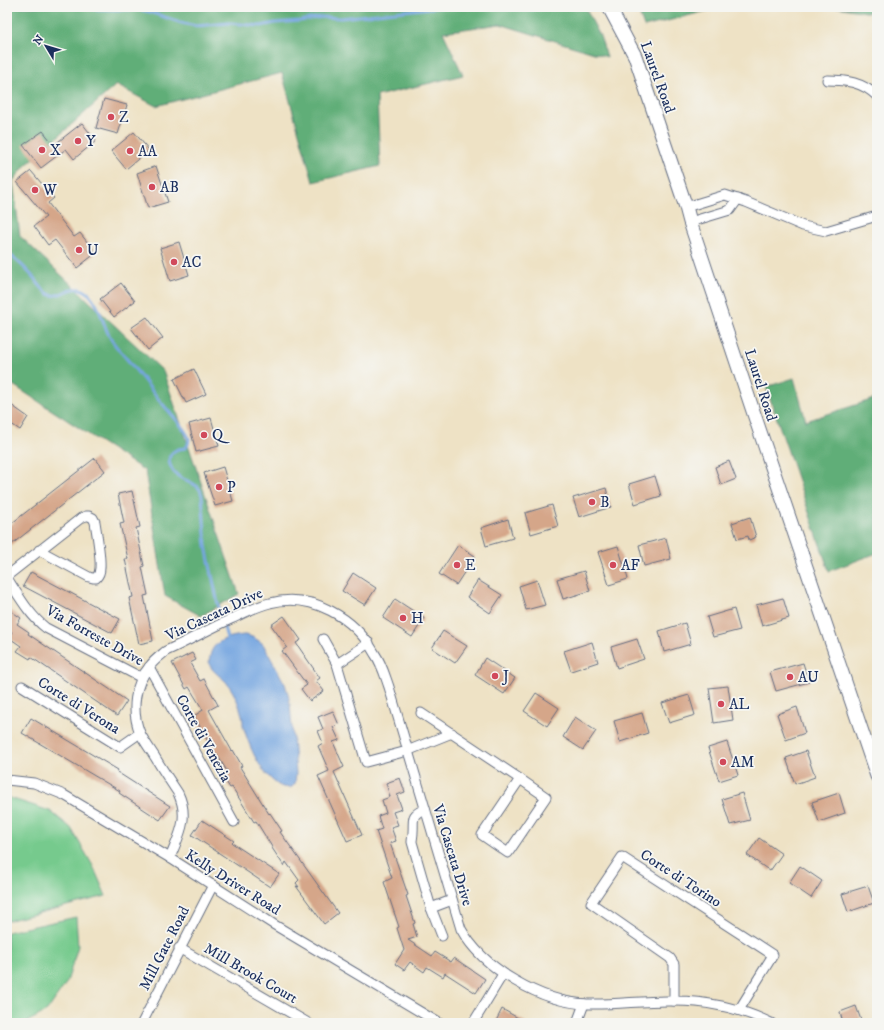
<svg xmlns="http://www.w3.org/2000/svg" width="884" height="1030" font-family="'IM FELL DW Pica',serif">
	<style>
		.green { fill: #76ca8d; stroke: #487c76 }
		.forest { fill: #60ae78; stroke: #3e6e6b }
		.water { fill: #76a6e0; stroke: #486a9f }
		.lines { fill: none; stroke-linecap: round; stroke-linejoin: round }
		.stream { stroke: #76a6e0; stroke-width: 3 }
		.building { fill: #d5a689 }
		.street-casing { stroke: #656e82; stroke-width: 11 }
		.secondary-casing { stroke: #656e82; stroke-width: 15 }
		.street { stroke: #fff; stroke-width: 9 }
		.secondary { stroke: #fff; stroke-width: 13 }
		.poi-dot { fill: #d1495b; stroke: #f6f6f2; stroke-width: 1.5 }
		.labels { text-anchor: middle; stroke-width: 3.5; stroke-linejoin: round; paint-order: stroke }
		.street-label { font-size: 15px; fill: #1b2f5e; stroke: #f6f6f2 }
		.poi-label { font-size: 15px; fill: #1b2f5e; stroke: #f6f6f2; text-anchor: start }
	</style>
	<rect width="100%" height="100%" fill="#f6f6f2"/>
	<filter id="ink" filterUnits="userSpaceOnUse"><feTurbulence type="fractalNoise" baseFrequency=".025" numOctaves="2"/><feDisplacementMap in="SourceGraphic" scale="8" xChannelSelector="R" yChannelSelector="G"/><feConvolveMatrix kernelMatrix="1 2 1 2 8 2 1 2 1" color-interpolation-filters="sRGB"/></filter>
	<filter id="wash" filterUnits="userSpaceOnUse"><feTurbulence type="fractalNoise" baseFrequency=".012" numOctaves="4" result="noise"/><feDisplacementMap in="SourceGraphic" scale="16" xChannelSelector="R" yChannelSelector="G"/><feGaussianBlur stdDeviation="0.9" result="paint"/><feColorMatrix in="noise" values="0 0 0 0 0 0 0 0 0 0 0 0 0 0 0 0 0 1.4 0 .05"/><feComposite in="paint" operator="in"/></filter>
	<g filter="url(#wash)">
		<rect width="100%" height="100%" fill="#eee2c5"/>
		<g class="green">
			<polygon points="7,797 50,811 71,828 93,866 106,896 7,921"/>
			<polygon points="76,917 78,946 67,982 47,1011 25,1023 7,1023 7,932"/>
		</g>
		<g class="forest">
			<polygon points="7,7 585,7 600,36 607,57 500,24 443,32 463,75 377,96 380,166 313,182 282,73 156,106 116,85 25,166 13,181 20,236 163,371 239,594 201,616 165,596 145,471 7,381"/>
			<polygon points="635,7 722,7 644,27 640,16"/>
			<polygon points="837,7 877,7 877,14"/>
			<polygon points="794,378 806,421 877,398 877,553 829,571 766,387"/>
		</g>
		<path class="water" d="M245,635C252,636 258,640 263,644L285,684L288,694L290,705L296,773L295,784L292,787C282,789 278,785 271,779C257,766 248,743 243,725C243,722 243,719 242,716C241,710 238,702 235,696C233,692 230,687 227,683C222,677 214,673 210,666C209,663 209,659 210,657C212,640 231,636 245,635Z"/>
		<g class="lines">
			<g class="stream">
				<polyline points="85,7 94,9 141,10 150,12 182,23 196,26 229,23 261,26 275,23 300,21 321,17 341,18 440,7"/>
				<polyline points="509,7 531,9 543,7"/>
				<path d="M7,253C17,259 26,269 34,278C39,284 43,292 51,295C61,298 75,281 88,293C101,306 102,324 111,339C115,346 121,352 126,358C136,370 146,383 156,396C163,406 187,429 189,439C189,443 188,445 186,448C182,449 179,448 176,450C163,457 171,472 181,478C187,481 193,483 198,487C201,490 201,492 202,496L206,546L219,609L228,642"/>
			</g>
		</g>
		<g id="blocks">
			<g class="building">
				<polygon points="104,99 127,105 118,134 96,128"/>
				<polygon points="82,123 96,141 74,159 66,149 41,168 23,145 43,131 54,145"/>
				<polygon points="134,132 149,150 126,169 111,151"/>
				<polygon points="156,166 168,202 148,208 137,173"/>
				<polygon points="31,171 54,198 48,203 74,237 80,233 96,253 77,268 55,240 48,245 34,226 46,217 17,182"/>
				<polygon points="179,242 189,275 170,281 160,248"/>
				<polygon points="121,283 135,301 114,317 100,299"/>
				<polygon points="147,317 163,338 148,350 131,328"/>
				<polygon points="194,369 206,394 186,403 174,379"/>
				<polygon points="7,402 28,417 20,430 7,421"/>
				<polygon points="211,418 219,446 196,452 189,424"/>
				<polygon points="95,458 105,471 7,548 7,527"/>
				<polygon points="729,461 736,479 721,485 715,467"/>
				<polygon points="223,467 233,501 215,506 204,473"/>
				<polygon points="655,476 661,496 635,504 629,484"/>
				<polygon points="606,488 611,507 579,517 573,498"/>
				<polygon points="132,491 140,527 136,528 144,566 142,567 148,595 144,596 153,641 139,644 129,598 133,597 125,559 128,559 120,524 124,523 118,494"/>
				<polygon points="552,505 558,526 531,534 525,513"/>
				<polygon points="750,517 756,537 749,540 748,536 737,539 732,523"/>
				<polygon points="508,519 513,538 486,546 481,528"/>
				<polygon points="666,538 671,559 644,566 639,545"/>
				<polygon points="458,545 475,556 456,585 439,574"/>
				<polygon points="618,546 628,579 609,585 598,552"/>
				<polygon points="584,571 590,591 563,599 557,579"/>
				<polygon points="31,572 120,619 112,633 23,586"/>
				<polygon points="353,573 376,588 365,605 342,591"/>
				<polygon points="478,580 502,595 490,613 467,597"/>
				<polygon points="537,580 545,605 526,610 519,586"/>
				<polygon points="783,598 789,618 762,626 756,605"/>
				<polygon points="395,599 424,618 412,637 383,618"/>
				<polygon points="7,608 21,618 17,624 29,632 28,634 127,701 117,716 31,657 30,659 17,651 21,646 8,637 12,632 7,628"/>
				<polygon points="734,609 740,630 713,637 707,617"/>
				<polygon points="284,616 301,640 296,643 320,678 316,681 324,691 310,701 301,689 307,685 282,651 287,647 271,625"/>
				<polygon points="685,623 691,644 664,652 659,631"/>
				<polygon points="443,631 467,646 455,663 432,648"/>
				<polygon points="637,639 644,659 617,668 611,647"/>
				<polygon points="592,642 598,662 571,671 564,651"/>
				<polygon points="192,653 196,660 190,663 200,681 204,679 218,705 209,710 232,751 233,750 242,766 240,767 269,814 270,813 282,831 280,832 338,913 324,924 296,886 299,887 296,883 299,880 286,862 284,866 272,848 272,847 256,821 254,822 232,787 230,788 221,774 227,771 216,753 215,754 194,716 203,710 189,687 186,689 172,663"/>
				<polygon points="485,658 515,678 504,694 475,675"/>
				<polygon points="803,663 809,682 776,691 770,672"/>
				<polygon points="728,686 733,720 714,723 709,688"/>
				<polygon points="536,693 559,708 547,726 524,711"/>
				<polygon points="689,695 695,715 669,723 662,703"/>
				<polygon points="797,707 805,733 786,740 777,714"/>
				<polygon points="333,711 339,725 333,727 339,740 333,742 344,767 334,772 362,835 347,841 318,776 329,771 318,746 323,743 318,731 323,729 318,717"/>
				<polygon points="642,713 648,733 620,742 614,721"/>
				<polygon points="575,717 596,731 583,750 563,737"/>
				<polygon points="31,718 118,770 117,772 170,806 160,820 119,793 120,791 22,733"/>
				<polygon points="727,742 738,775 719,781 708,748"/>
				<polygon points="806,751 815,777 795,784 786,758"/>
				<polygon points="400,778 405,792 397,795 402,809 393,812 398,825 391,827 396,841 390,843 408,895 406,896 415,923 413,924 417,937 408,940 432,956 435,952 451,962 454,958 485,979 476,993 445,973 443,977 427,967 424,972 410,962 404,970 395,964 404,950 397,928 399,927 384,882 392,878 376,831 382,829 378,816 386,813 382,800 390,797 386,783"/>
				<polygon points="742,793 750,820 730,825 722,799"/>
				<polygon points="839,793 845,813 819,822 812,802"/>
				<polygon points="202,820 234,841 232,843 279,874 270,887 192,835"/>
				<polygon points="759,838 782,854 770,871 747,855"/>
				<polygon points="800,866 822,881 811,898 789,883"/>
				<polygon points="868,886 874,903 848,912 842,894"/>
				<polygon points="856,1006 862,1023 843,1023 840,1012"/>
				<polygon points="502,1009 527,1023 495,1023"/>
			</g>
		</g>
	</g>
	<g filter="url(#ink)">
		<use href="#blocks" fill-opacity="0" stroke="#656e82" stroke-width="1"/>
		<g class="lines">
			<defs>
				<g id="street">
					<path d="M827,80C847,80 862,82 877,96"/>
					<polyline points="686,207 725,195 746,202 803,226 826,231 877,216"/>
					<polyline points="690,222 730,210 738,199"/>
					<path d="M7,576L81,518L86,516H89L93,518L95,522C97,535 101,556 100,568C100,572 99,575 96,578H93L89,577L39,550"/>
					<path d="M7,578C19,596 29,615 46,628L142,678"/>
					<polyline points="323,639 337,664 366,762 407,751 452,733"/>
					<polyline points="337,664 369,643"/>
					<polyline points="149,667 234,822"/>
					<polyline points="22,686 120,747 140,733"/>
					<polyline points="421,713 520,779"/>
					<polygon points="520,779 546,797 508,853 482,835"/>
					<polyline points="7,780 34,783 64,795 170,858 273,924 439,1023"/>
					<path d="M425,809C410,815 414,819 413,832C413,836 412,839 412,842L431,908L452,900"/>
					<path d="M170,858C179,835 190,818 178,793C170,781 162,769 155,757C150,749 144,741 140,733C131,711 134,684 150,666C154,660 160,656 166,651C188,641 209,629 231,619C244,613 257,606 270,603C312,592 355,618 375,654C382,664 385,676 389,687L461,929C483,969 541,1002 587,1004C616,1005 645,1000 674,1001C708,1001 740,1008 771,1023"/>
					<polyline points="431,908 442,936"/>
					<polyline points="179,948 308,1023"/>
					<polyline points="674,1001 674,964 670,958 591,903 622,857 773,955 739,1010"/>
					<polyline points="142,1023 213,885"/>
					<polyline points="473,1023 503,974"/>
					<polyline points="579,1023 578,1020 584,1004"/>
				</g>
				<polyline id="secondary" points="609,7 635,56 686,207 690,222 755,417 877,776"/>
			</defs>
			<use href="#street" class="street-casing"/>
			<use href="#secondary" class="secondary-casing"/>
			<use href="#street" class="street"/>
			<use href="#secondary" class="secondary"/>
		</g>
	</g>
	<g class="poi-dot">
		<circle cx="111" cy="117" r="4"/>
		<circle cx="78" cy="141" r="4"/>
		<circle cx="42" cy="150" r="4"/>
		<circle cx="130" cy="151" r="4"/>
		<circle cx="152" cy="187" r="4"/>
		<circle cx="35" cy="190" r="4"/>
		<circle cx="79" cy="250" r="4"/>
		<circle cx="174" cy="262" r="4"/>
		<circle cx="204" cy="435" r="4"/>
		<circle cx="219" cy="487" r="4"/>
		<circle cx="592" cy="502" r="4"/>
		<circle cx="457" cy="565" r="4"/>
		<circle cx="613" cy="565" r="4"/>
		<circle cx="403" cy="618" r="4"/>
		<circle cx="495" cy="676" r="4"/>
		<circle cx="790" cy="677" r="4"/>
		<circle cx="721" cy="704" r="4"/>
		<circle cx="723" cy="762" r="4"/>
	</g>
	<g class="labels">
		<g class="street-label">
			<text transform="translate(658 77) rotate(70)" y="5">Laurel Road</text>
			<text transform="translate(761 385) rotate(72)" y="5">Laurel Road</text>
			<text transform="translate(214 614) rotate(-25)" y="5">Via Cascata Drive</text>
			<text transform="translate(95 635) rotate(29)" y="5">Via Forreste Drive</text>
			<text transform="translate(79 705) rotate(32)" y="5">Corte di Verona</text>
			<text transform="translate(204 738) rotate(61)" y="5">Corte di Venezia</text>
			<text transform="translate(453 855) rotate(73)" y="5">Via Cascata Drive</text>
			<text transform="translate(681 878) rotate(33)" y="5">Corte di Torino</text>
			<text transform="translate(233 882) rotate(32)" y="5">Kelly Driver Road</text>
			<text transform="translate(164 948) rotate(-63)" y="5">Mill Gate Road</text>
			<text transform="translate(251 973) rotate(30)" y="5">Mill Brook Court</text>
		</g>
		<g class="poi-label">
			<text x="119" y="122">Z</text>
			<text x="86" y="146">Y</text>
			<text x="50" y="155">X</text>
			<text x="138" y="156">AA</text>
			<text x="160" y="192">AB</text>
			<text x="43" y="195">W</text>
			<text x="87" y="255">U</text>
			<text x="182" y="267">AC</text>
			<text x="212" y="440">Q</text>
			<text x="227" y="492">P</text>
			<text x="600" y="507">B</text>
			<text x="465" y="570">E</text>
			<text x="621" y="570">AF</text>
			<text x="411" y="623">H</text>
			<text x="503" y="681">J</text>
			<text x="798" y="682">AU</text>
			<text x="729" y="709">AL</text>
			<text x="731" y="767">AM</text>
		</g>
	</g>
	<rect width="884" height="1030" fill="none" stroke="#f6f6f2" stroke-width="24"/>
	<g transform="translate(46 46) rotate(308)" stroke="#f6f6f2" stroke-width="3" paint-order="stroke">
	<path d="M0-3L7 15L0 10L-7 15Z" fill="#1b2f5e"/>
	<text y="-6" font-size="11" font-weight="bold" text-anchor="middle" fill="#1b2f5e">N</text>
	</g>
</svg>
